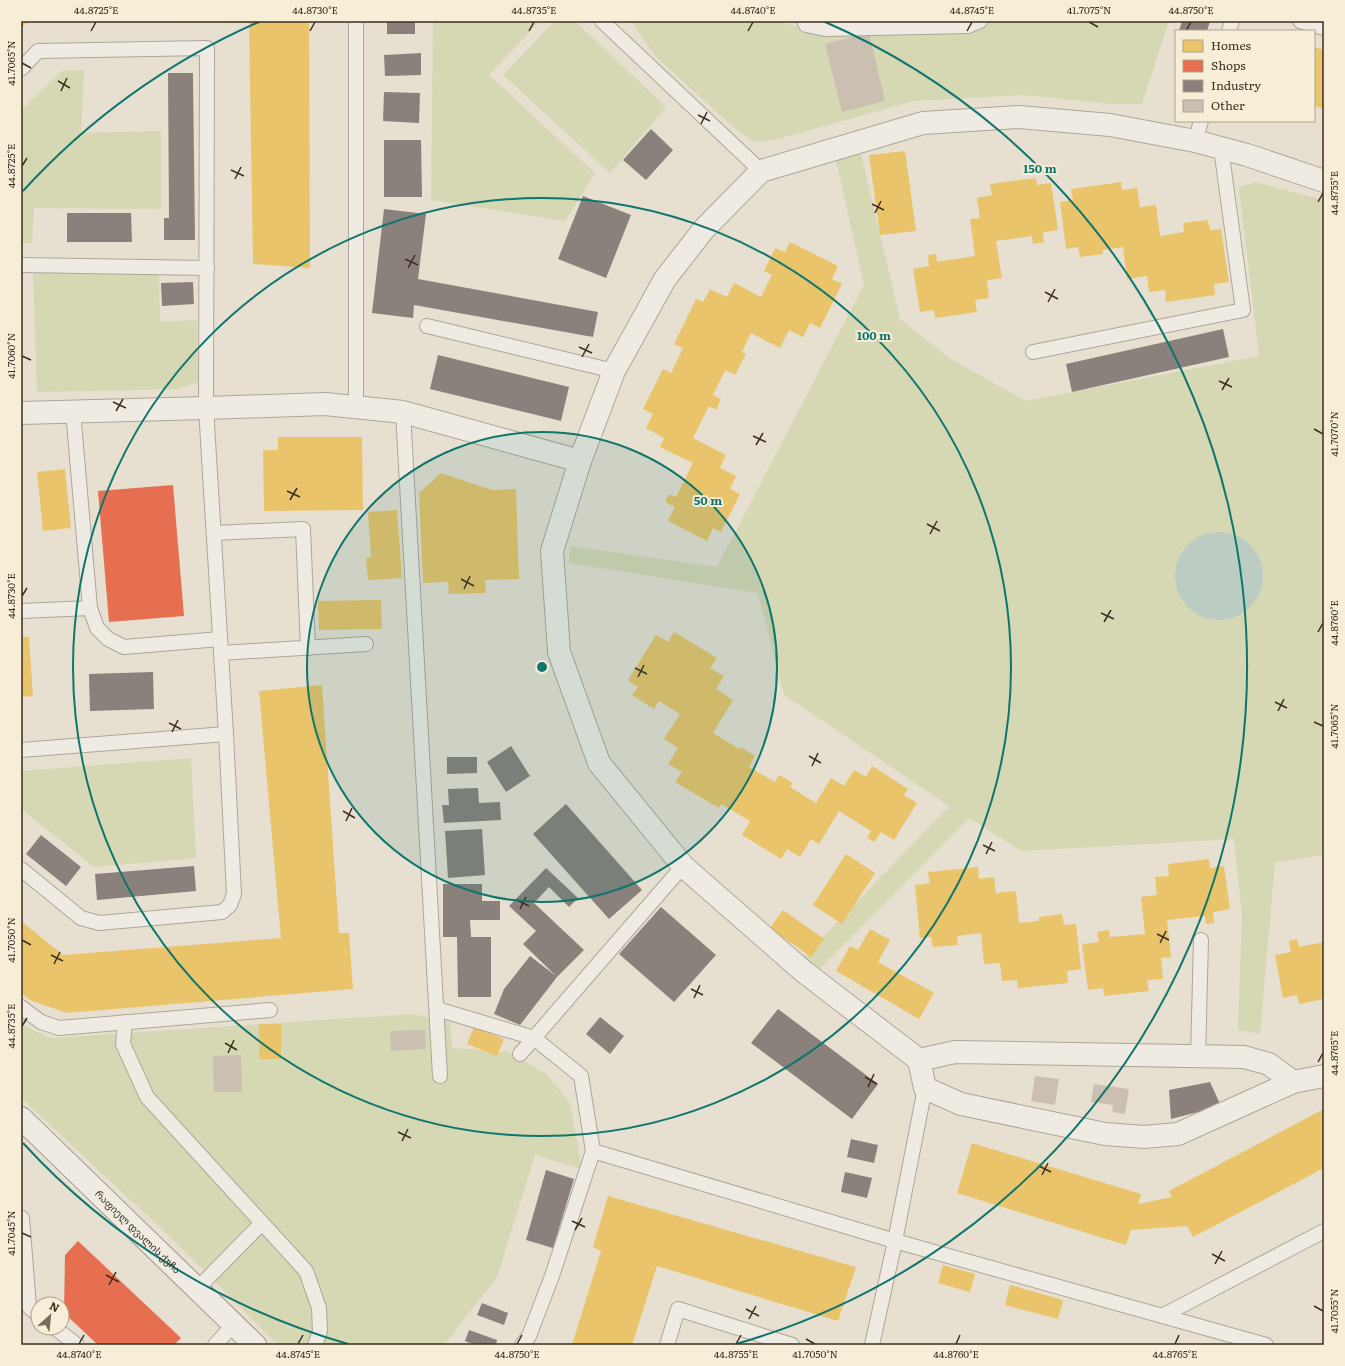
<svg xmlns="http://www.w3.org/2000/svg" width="1345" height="1366" font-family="Literata,'Noto Sans Georgian',serif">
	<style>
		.green { fill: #d6d7b3 }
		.water { fill: #bcccc2 }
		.homes { fill: #e9c46a }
		.shops { fill: #e76f51 }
		.industry { fill: #8a817c }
		.building { fill: #cbbfb2 }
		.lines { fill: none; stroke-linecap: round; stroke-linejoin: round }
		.lane-casing { stroke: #ada599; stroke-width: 16 }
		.street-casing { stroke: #ada599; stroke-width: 24 }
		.secondary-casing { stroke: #9c958a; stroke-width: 24 }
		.lane { stroke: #efebe3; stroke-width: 14 }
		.street { stroke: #efebe3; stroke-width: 22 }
		.secondary { stroke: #efebe3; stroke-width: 22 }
		.ticks { fill: none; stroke: #3d2e20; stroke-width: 1.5 }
		.ring { fill: none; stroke: #0f766e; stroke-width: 2 }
		.labels { text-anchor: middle; stroke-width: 4; stroke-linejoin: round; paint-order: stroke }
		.street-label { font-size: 10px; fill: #3d2e20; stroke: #f7eed8 }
		.centre { fill: #0f766e; stroke: #f7eed8; stroke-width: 2 }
		.ring-label { font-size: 12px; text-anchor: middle; font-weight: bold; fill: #0f766e; stroke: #f7eed8; stroke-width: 4; stroke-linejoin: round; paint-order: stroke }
		.neatline { fill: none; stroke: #3d2e20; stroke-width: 1.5 }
		.ticks-label { font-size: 10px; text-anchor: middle; fill: #3d2e20 }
	</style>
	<rect width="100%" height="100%" fill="#e7e0d1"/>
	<g class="green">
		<polygon points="433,21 540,21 489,75 595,173 565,221 431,200"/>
		<polygon points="555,21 575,21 666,107 610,173 503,75"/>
		<polygon points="631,21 778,21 793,26 808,21 1169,21 1142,104 1113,104 1022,95 914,101 778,139 754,142 731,125 655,56"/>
		<polygon points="84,70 81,133 161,131 161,209 34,208 32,243 21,243 21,110 62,71"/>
		<polygon points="861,154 900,319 949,358 1026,401 1259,356 1239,188 1255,182 1324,200 1324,855 1275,862 1260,1034 1238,1030 1242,915 1234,839 1021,851 969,818 820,969 804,957 949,806 784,695 758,593 569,563 570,546 717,567 864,285 836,160"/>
		<polygon points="33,272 159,273 160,322 197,320 198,382 179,389 37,392"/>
		<polygon points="191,758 196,858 94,867 21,809 21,771"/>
		<polygon points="413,1014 450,1022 452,1048 508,1052 547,1075 570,1103 582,1169 535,1155 497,1277 444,1345 278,1345 166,1233 21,1098 21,1024 50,1038"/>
	</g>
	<circle class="water" cx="1219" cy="576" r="44"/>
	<g class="homes">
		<polygon points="21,21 29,21 21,28"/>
		<polygon points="178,21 309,21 310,268 253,264 249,23 178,22"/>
		<polygon points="1314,47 1324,50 1324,109 1314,106"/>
		<polygon points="905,151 916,231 880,235 869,155"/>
		<polygon points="1036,178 1037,185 1051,183 1058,230 1043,232 1044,242 1033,244 1032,236 996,241 1002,278 987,280 989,298 975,300 977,312 935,318 934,310 920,312 913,269 929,266 928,255 936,254 937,262 975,256 970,219 980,218 977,198 992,195 990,184"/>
		<polygon points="1121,182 1122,190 1137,188 1140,207 1156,205 1160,236 1184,232 1183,223 1208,220 1210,230 1221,229 1229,282 1214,284 1215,295 1166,302 1165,290 1149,292 1147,276 1127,279 1123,247 1103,250 1103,254 1080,257 1078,247 1066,249 1060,202 1073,200 1071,189"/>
		<polygon points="790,242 838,266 832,279 842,284 820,328 810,323 803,337 789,330 780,348 751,333 742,352 746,354 735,375 725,370 713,395 721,399 716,410 709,406 693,438 726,455 720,468 736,476 730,489 740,494 721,532 713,528 707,541 668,521 675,507 665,502 669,494 676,497 693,463 660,447 664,438 646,428 653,414 643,409 663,369 671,373 683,348 674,344 696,299 703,302 710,289 727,297 734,283 761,297 772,275 764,271 775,248 785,252"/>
		<polygon points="278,437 362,437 363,510 264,511 263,450 278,450"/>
		<polygon points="65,469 71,528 43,531 37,472"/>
		<polygon points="441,473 492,490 516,489 519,579 485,580 486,593 449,594 448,582 423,583 419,493"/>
		<polygon points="397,510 402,578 368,580 366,558 371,557 368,512"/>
		<polygon points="381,600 382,629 319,630 318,601"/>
		<polygon points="674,632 717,658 710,668 724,676 716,689 733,700 713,733 739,749 740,747 755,756 749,767 775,782 779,775 793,783 790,787 816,803 831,778 844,786 854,770 866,777 872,766 908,789 904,795 917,803 894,840 881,832 874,842 867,838 871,831 839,811 819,844 811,839 800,857 787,849 781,859 742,835 750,821 721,804 719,808 675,782 682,772 668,764 678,748 664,739 680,714 659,701 654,709 632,695 638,687 628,680 656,635 668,642"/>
		<polygon points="21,637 29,637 33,696 21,697"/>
		<polygon points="322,685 339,933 349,933 353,989 67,1013 30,1000 21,993 21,921 63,955 281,938 259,691"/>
		<polygon points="846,854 875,873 842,924 813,905"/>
		<polygon points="1209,859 1210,868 1224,866 1230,909 1213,912 1214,923 1206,924 1205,916 1167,920 1171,957 1161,958 1163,979 1147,980 1149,991 1104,996 1103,988 1088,990 1082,944 1099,942 1097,932 1109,930 1110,937 1145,934 1141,897 1157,895 1155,877 1169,876 1168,864"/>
		<polygon points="978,867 979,879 994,877 996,893 1016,891 1019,923 1039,921 1039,917 1062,914 1064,925 1076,924 1081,969 1067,971 1068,983 1018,988 1017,980 1002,981 1000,963 984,964 981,933 957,936 958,945 933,947 931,937 920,938 915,885 930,883 928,872"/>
		<polygon points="783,910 824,939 811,957 770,928"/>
		<polygon points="870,929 890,940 878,962 934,993 919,1019 836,971 850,946 858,950"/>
		<polygon points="1297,939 1299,947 1324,942 1324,999 1299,1004 1297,995 1283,998 1275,955 1291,952 1289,941"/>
		<rect x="259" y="1024" width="22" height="35"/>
		<polygon points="474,1027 504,1039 497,1056 467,1044"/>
		<polygon points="1324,1109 1324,1168 1193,1237 1187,1226 1131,1230 1126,1245 957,1193 972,1143 1141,1194 1138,1204 1172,1197 1169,1191"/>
		<polygon points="608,1196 856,1267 838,1321 657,1266 632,1345 572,1345 601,1251 593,1247"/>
		<polygon points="943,1265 975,1274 970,1292 938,1283"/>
		<polygon points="1010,1285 1063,1300 1058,1319 1005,1305"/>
	</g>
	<g class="shops">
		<polygon points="173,485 184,616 109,622 98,491"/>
		<polygon points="78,1241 181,1338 174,1345 98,1345 64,1313 65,1255"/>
	</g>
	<g class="industry">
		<rect x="387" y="21" width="28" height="13"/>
		<polygon points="1182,21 1210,21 1207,31 1179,31"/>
		<polygon points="421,53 421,75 385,76 384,55"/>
		<polygon points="168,73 193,73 195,240 164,240 164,218 169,218"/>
		<polygon points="384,92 420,93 419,123 383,121"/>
		<polygon points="651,129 673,150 646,180 623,160"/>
		<polygon points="384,140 421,140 422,197 384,197"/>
		<polygon points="583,196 631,215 606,278 558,259"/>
		<polygon points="384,209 426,214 418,279 598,312 593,337 414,305 413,318 372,313"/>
		<polygon points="67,213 131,213 132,242 67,242"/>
		<polygon points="193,282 194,304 162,306 161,283"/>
		<polygon points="1223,329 1229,357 1072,392 1066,364"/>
		<polygon points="438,355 569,387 561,421 430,389"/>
		<polygon points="153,672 154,709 90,711 89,674"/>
		<polygon points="511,746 530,776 506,792 487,762"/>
		<polygon points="447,757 477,757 477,773 447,774"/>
		<polygon points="478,788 479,803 500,802 501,820 444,823 442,805 449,805 448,789"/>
		<polygon points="566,804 642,890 609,919 533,834"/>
		<polygon points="482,829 485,875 448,878 445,831"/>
		<polygon points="41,835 81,867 66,886 26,854"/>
		<polygon points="194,866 196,891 97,900 95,874"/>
		<polygon points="546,868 578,898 569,907 549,887 534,903 584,950 557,977 520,1025 494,1014 504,989 530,956 556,976 523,944 536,931 509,906"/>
		<polygon points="443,884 482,884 482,901 500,901 500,920 470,920 471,937 491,937 491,997 458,997 457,937 443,937"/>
		<polygon points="661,907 716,955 674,1002 619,954"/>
		<polygon points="778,1009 878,1084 852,1119 751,1043"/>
		<polygon points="600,1017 624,1036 610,1054 586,1034"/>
		<polygon points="1210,1082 1221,1106 1171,1119 1169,1090"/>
		<polygon points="851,1139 878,1145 874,1163 847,1157"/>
		<polygon points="546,1170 574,1179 553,1248 526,1240"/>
		<polygon points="845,1172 872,1178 867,1198 841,1192"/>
		<polygon points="482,1303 508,1313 504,1325 477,1315"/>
		<polygon points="469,1330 497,1340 496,1345 475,1345 465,1341"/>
	</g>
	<g class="building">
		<polygon points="869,33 885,101 842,112 825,44"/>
		<polygon points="425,1030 426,1049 391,1051 390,1031"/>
		<polygon points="241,1055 242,1092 214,1092 213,1056"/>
		<polygon points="1035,1076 1059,1079 1055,1105 1031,1101"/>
		<polygon points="1094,1084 1129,1089 1125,1114 1112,1112 1113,1105 1091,1102"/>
	</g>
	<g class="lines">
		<defs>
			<g id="lane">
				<polyline points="602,21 761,171"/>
				<polyline points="804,21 806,25 825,29 968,26 980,21"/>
				<polyline points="1300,21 1324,28"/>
				<polyline points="1229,31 1232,21"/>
				<polyline points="21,69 38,51 207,48 206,408 226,734 234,894 230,905 222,912 99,923 81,918 21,869"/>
				<polyline points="1195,141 1201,121"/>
				<polyline points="21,265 207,268"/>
				<polyline points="427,326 614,371"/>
				<polyline points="1033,352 1243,310 1221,148"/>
				<polyline points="356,407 356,21"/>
				<polyline points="73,411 90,608"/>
				<polyline points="403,412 440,1076"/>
				<polyline points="214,533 303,529 308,648"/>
				<polyline points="21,611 90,608 97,628 108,639 124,647 220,639"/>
				<polyline points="221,653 366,644"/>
				<polyline points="21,750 226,734"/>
				<polyline points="21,1007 41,1022 59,1028 270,1010"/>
				<polyline points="437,1009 534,1038 581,1076 593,1151"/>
				<polyline points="125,1022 123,1044 147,1097 306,1271 319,1308 320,1331 315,1345"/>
				<polyline points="520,1054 683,866"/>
				<polyline points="1198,1057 1201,940"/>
				<polyline points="22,1218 29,1307 38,1315"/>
				<polyline points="198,1288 262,1223"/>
				<polyline points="1162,1316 1324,1231"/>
				<polyline points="55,1328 77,1345"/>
				<polyline points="215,1345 234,1324"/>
				<polyline points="522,1345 529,1336 552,1276 593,1151 895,1241 1266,1345"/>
				<polyline points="667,1345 678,1309 792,1345"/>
				<polyline points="872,1345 895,1241 925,1088"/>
			</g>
			<g id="street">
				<polyline points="1324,181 1247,155 1195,141 1110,125 1019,117 923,123 761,171 704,229 665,279 614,371 580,461 552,551 559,652 599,763 683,866 803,971 919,1060 925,1088 961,1104 1105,1134 1144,1137 1178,1134 1293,1082 1324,1076"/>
				<polyline points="21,413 206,408 325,404 403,412 580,461"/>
				<polyline points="919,1060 955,1052 1244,1057 1269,1064 1293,1082"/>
			</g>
			<g id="secondary">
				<path id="s1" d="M21,1118L255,1345"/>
			</g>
		</defs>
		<use href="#lane" class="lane-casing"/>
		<use href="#street" class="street-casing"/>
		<use href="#secondary" class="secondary-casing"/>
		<use href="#lane" class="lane"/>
		<use href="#street" class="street"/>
		<use href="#secondary" class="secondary"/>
	</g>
	<path class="ticks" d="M1089,22L1098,27M91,31L96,22M310,31L315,22M529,31L534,22M748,31L753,22M967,31L972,22M1186,31L1191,22M22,63L31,68M58,81L70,88M61,91L67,78M698,115L710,121M701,124L707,112M22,166L27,158M231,170L244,176M235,179L241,167M1318,202L1323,193M872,204L884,210M875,213L881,201M405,259L418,265M408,268L415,255M1045,292L1058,299M1048,302L1055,289M579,347L592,353M22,356L31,360M582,357L589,344M1219,381L1232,387M1222,390L1229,378M113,402L126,408M116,411L123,399M1314,429L1323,434M753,436L766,442M756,445L763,433M287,491L300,497M290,500L297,488M927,524L940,531M930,534L937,521M461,579L474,586M464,589L470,576M22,596L27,588M1101,613L1114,619M1104,622L1111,610M1318,632L1323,623M635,668L647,674M638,677L644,665M1275,702L1287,708M1278,711L1284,699M1314,722L1323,726M169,723L181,729M172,732L178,720M809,756L821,763M812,766L818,753M343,811L355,818M346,821L352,808M983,845L995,851M986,854L992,842M517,900L529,906M520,909L526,897M1157,934L1169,940M22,940L31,945M1160,943L1166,931M51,955L63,961M54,964L60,952M691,989L703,995M694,998L700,985M22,1026L27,1018M225,1043L237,1050M228,1053L234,1040M1318,1062L1323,1053M865,1077L877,1084M868,1087L874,1074M398,1132L411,1138M402,1141L408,1129M1039,1166L1051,1172M1042,1175L1048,1163M572,1221L585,1227M575,1230L582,1218M22,1233L31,1237M1212,1254L1225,1261M1215,1264L1222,1251M106,1275L119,1282M109,1285L116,1272M1314,1306L1323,1311M746,1309L759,1316M749,1319L756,1306M806,1339L815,1344M79,1344L84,1335M298,1344L303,1335M517,1344L522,1335M736,1344L741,1335M956,1344L960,1335M1175,1344L1179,1335"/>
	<circle cx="542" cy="667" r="235" fill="#0f766e" fill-opacity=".12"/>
	<g class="ring">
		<circle cx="542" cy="667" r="235"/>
		<circle cx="542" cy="667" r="469"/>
		<path d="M348 1344A704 704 0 0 1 23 1143M23 191A704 704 0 0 1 261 21M823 21A704 704 0 0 1 736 1344"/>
	</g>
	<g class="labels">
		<g class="street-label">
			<text dy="4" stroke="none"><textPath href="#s1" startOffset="163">რაფიელ დვალის ქუჩა</textPath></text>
		</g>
	</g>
	<circle cx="542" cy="667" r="6" class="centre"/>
	<g class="ring-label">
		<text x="1040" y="173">150 m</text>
		<text x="874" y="340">100 m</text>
		<text x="708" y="505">50 m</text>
	</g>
	<rect width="1345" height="1366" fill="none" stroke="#f7eed8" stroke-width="44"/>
	<rect x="1175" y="30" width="140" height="92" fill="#f7eed8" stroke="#ada18e"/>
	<rect x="1183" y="40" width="20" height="12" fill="#e9c46a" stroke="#ada18e"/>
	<text x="1211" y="50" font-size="12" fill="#3d2e20">Homes</text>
	<rect x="1183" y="60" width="20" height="12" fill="#e76f51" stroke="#ada18e"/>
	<text x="1211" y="70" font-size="12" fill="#3d2e20">Shops</text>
	<rect x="1183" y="80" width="20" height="12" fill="#8a817c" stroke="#ada18e"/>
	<text x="1211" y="90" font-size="12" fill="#3d2e20">Industry</text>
	<rect x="1183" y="100" width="20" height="12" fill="#cbbfb2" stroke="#ada18e"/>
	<text x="1211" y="110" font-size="12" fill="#3d2e20">Other</text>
	<g transform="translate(50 1316) rotate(27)"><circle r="19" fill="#f7eed8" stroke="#ada18e"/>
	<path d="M0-3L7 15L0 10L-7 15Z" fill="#786c5e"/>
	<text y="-6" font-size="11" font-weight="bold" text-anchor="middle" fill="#3d2e20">N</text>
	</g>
	<rect x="22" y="22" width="1301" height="1322" class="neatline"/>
	<g class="ticks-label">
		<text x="96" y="14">44.8725°E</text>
		<text x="315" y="14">44.8730°E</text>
		<text x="534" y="14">44.8735°E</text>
		<text x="753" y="14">44.8740°E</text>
		<text x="972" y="14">44.8745°E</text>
		<text x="1089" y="14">41.7075°N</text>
		<text x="1191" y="14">44.8750°E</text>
		<text transform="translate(11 63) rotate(-90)" y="4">41.7065°N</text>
		<text transform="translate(11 166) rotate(-90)" y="4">44.8725°E</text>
		<text transform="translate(1334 193) rotate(-90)" y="4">44.8755°E</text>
		<text transform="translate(11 356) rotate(-90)" y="4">41.7060°N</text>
		<text transform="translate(1334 434) rotate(-90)" y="4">41.7070°N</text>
		<text transform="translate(11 596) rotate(-90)" y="4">44.8730°E</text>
		<text transform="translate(1334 623) rotate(-90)" y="4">44.8760°E</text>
		<text transform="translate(1334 726) rotate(-90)" y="4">41.7065°N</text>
		<text transform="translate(11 940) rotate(-90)" y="4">41.7050°N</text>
		<text transform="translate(11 1026) rotate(-90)" y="4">44.8735°E</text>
		<text transform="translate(1334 1053) rotate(-90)" y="4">44.8765°E</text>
		<text transform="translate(11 1233) rotate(-90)" y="4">41.7045°N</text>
		<text transform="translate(1334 1311) rotate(-90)" y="4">41.7055°N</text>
		<text x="79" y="1358">44.8740°E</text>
		<text x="298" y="1358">44.8745°E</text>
		<text x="517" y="1358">44.8750°E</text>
		<text x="736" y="1358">44.8755°E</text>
		<text x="815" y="1358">41.7050°N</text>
		<text x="956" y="1358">44.8760°E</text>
		<text x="1175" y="1358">44.8765°E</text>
	</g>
</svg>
